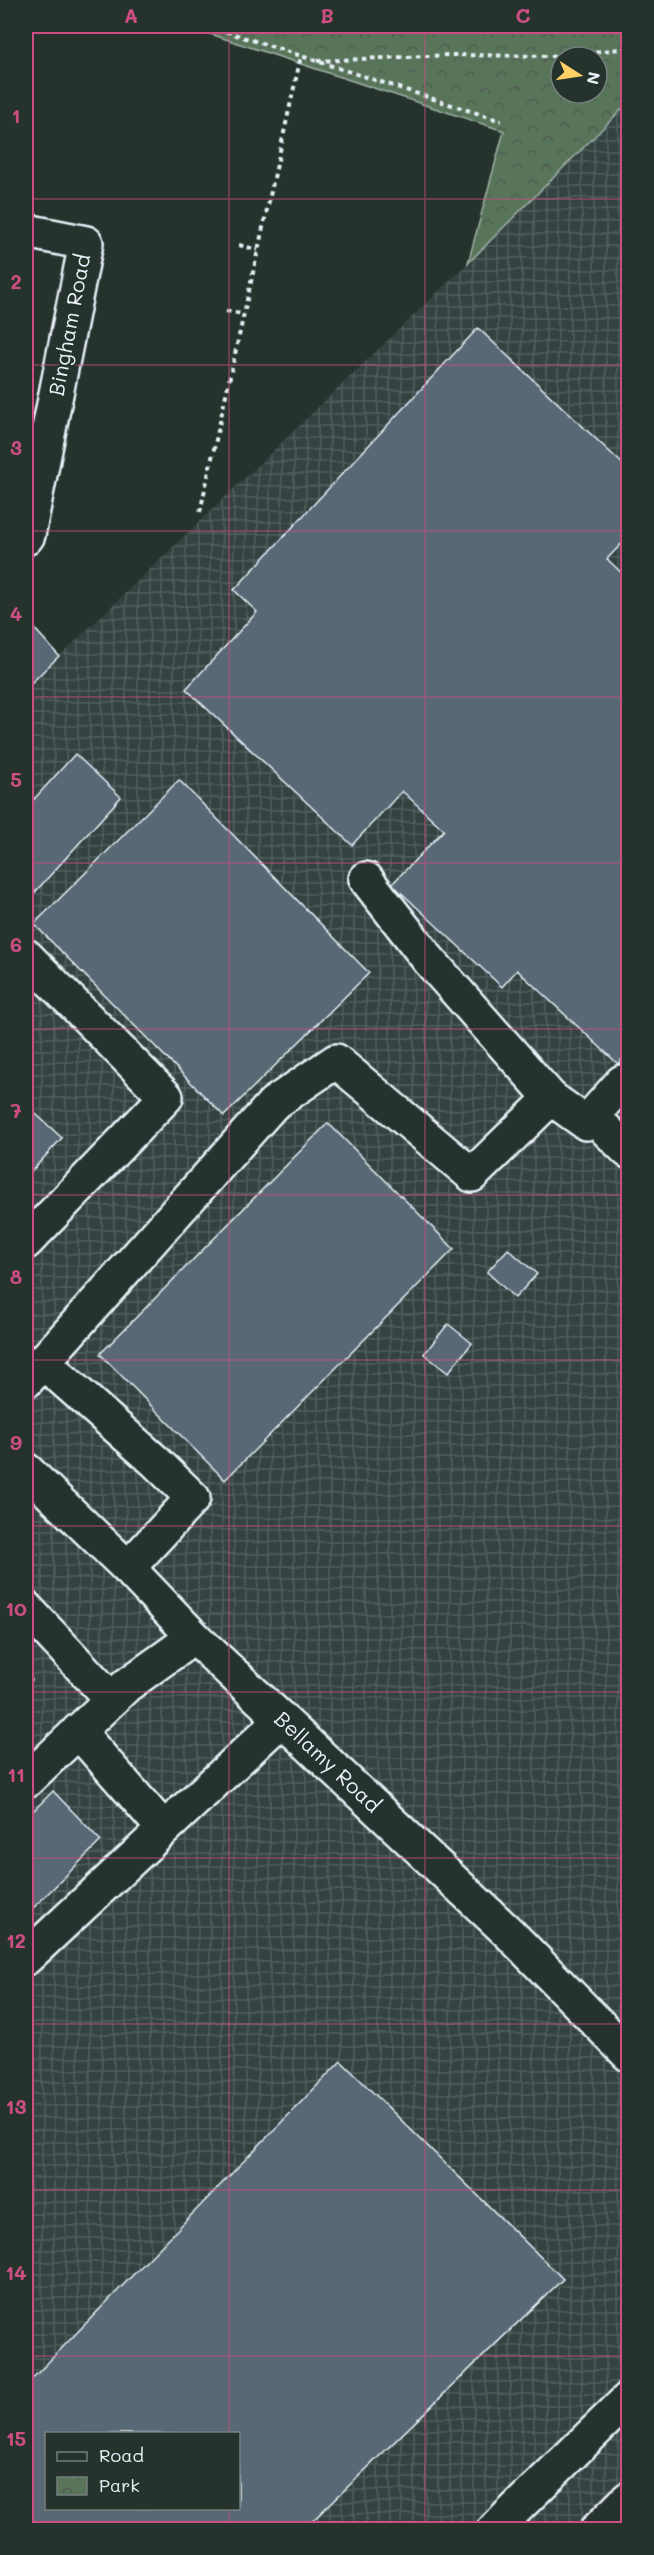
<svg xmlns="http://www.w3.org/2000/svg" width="654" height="2555" font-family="Mali,sans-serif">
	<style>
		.industrial { fill: url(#industrial-grid); fill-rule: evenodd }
		.park { fill: url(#park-crowns); stroke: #a0b2a9; stroke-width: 1.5; fill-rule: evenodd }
		.building { fill: #596875; stroke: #e8f1f8; stroke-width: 1.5; fill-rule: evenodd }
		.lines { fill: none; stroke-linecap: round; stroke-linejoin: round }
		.minor-casing { stroke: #e8f1f8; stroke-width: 38 }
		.major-casing { stroke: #e8f1f8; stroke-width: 38 }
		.path { stroke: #e8f1f8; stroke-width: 4; stroke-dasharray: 4.5 4.5; stroke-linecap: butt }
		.minor { stroke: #26332d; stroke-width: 33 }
		.major { stroke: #26332d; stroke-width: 33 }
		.grid { fill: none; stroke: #cc4e82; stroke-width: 1.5; stroke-opacity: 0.55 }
		.labels { text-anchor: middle; stroke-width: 4.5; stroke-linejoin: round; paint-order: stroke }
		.street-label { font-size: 21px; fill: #e8f1f8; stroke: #26332d }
		.neatline { fill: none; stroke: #cc4e82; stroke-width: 2 }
		.grid-label { font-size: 20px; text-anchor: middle; font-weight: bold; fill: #cc4e82 }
	</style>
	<defs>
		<pattern id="industrial-grid" width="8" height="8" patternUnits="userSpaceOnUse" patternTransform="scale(1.5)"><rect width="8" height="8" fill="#354343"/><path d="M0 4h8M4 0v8" fill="none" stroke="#525f5f"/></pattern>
		<pattern id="park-crowns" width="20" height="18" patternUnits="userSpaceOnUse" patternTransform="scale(1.5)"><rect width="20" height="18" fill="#59745a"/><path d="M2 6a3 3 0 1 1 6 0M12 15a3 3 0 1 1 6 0" fill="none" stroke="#4f5c51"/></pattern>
	</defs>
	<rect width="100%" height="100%" fill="#26332d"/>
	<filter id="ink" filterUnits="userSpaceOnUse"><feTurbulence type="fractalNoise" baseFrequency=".0167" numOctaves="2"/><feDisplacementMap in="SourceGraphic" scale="12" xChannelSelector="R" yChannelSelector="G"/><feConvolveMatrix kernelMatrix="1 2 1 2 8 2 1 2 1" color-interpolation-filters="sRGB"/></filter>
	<g filter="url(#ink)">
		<path class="industrial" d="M628,103V2529H26V619L60,656L468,263ZM46,2434H238V2508H46Z"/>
		<path class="park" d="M186,26H628V103L468,263L504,131ZM561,57H597V93H561Z"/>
		<g class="building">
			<polygon points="478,328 628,469 628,537 607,559 628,579 628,1052 618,1064 517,970 502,987 392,884 444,830 402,791 352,845 186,689 257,612 234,590"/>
			<polygon points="26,619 59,656 26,688"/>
			<polygon points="75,754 121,797 26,902 26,808"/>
			<polygon points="179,780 369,973 224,1116 34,924"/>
			<polygon points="26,1105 62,1138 26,1177"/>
			<polygon points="328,1123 454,1249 225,1480 100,1354"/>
			<polygon points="508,1249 537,1274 515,1298 487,1272"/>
			<polygon points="448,1324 472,1343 448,1373 424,1354"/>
			<polygon points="26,1674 32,1680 26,1686"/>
			<polygon points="53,1791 101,1841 26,1915 26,1818"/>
			<path d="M341,2061L563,2279L303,2530H26V2385ZM46,2434H238V2508H46Z"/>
		</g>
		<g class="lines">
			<defs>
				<g id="minor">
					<polyline points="26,231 86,243 28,535 26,538"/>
					<polyline points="26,956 166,1097 26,1242"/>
					<polyline points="551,1098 586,1123 622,1082 628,1088"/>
					<polyline points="592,1116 628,1151"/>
					<polyline points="42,1361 155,1461 193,1498 128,1568"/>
					<polyline points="26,1381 273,1104 336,1061 472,1175 551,1098 428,959 366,879"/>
					<path id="s1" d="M26,1470L128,1568L194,1637L510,1934L628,2054"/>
					<polyline points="26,1608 111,1699"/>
					<polyline points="78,1731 163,1828"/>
					<polyline points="26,1781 127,1685 194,1637"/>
					<polyline points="26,1958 282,1719"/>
				</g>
				<g id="major">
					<polyline points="494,2530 628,2399"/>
					<polyline points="597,2530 628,2499"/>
				</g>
			</defs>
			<use href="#minor" class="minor-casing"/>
			<use href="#major" class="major-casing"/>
			<g class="path">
				<polyline points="209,26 501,121"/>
				<polyline points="317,61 450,55 558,56 628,48"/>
				<polyline points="239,245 258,250"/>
				<polyline points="226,311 244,314"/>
				<polyline points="200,512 301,56"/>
			</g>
			<use href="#minor" class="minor"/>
			<use href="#major" class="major"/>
		</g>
	</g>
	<path class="grid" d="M229,26V2434M425,26V2530M26,199H628M26,365H628M26,531H628M26,697H628M26,863H628M26,1029H628M26,1195H628M26,1360H628M26,1526H628M26,1692H628M26,1858H628M26,2024H628M26,2190H628M26,2356H628M229,2508V2530"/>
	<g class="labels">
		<g class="street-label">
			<text transform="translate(70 325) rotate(-79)" y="7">Bingham Road</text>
			<text dy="7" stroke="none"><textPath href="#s1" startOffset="420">Bellamy Road</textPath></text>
		</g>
	</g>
	<rect width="654" height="2555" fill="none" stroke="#26332d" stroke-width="66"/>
	<rect x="45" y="2432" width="195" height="78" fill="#26332d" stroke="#747f7e" stroke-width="1.5"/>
	<rect x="57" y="2452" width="30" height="9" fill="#26332d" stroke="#747f7e" stroke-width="1.5"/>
	<text x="99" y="2462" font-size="18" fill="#e8f1f8">Road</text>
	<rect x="57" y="2477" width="30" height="18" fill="url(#park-crowns)" stroke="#747f7e" stroke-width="1.5"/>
	<text x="99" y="2492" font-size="18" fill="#e8f1f8">Park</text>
	<g transform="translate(579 75) rotate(102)"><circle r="28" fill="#26332d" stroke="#747f7e" stroke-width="1.5"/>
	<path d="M0-4.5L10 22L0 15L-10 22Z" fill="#ffd166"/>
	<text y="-9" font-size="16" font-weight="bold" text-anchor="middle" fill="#e8f1f8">N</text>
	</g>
	<rect x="33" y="33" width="588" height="2489" class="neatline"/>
	<g class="grid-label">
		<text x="131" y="23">A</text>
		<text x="327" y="23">B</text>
		<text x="523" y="23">C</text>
		<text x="16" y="123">1</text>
		<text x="16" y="289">2</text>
		<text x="16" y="455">3</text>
		<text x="16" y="621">4</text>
		<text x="16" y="787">5</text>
		<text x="16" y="952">6</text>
		<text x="16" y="1118">7</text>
		<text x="16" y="1284">8</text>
		<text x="16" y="1450">9</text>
		<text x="16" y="1616">10</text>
		<text x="16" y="1782">11</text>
		<text x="16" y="1948">12</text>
		<text x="16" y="2114">13</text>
		<text x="16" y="2280">14</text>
		<text x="16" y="2446">15</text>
	</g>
</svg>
